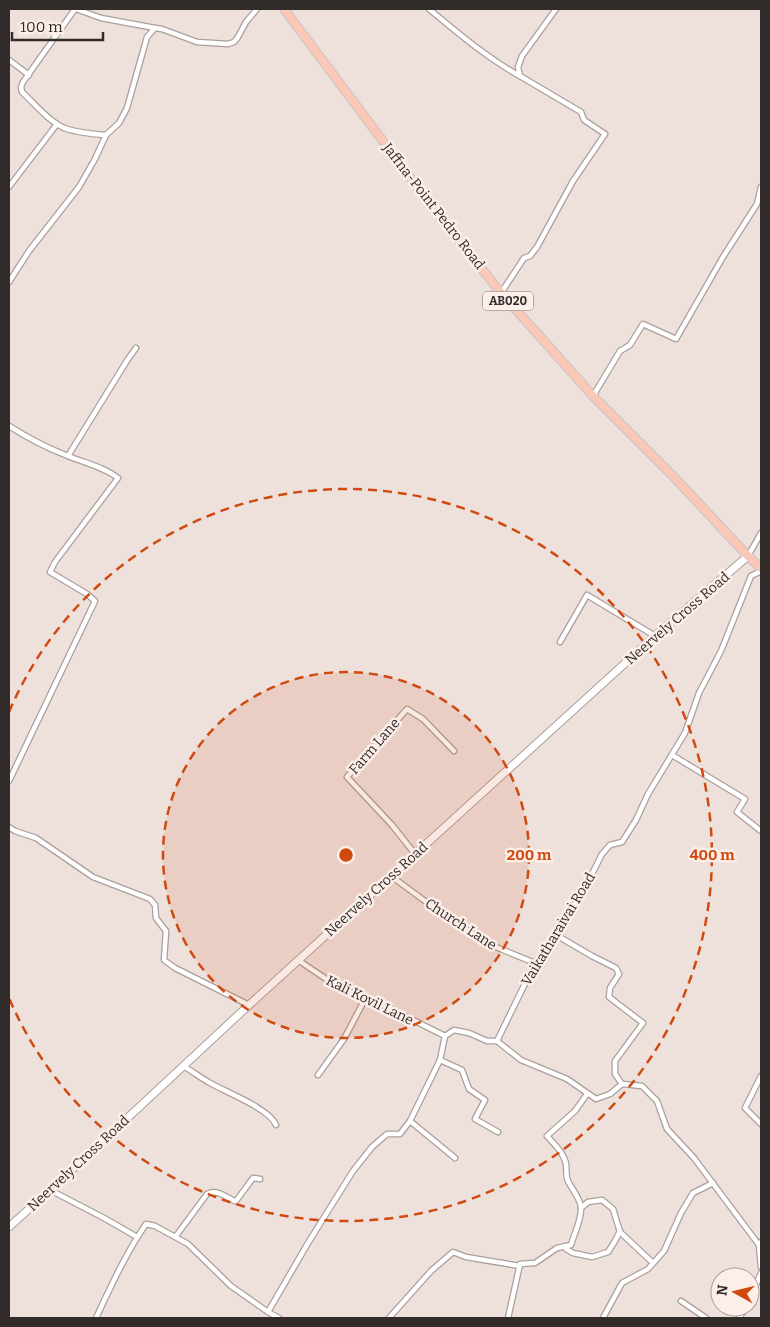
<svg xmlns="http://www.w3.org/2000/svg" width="770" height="1327" font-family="Bitter,serif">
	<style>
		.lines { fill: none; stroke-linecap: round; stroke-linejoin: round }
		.street-casing { stroke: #ac9f9b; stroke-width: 7 }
		.secondary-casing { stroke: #ac9f9b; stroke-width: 9 }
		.primary-casing { stroke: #c5c4c3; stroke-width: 10 }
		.street { stroke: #fff; stroke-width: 4.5 }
		.secondary { stroke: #fff; stroke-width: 7 }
		.primary { stroke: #fbc8b8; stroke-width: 8 }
		.ring { fill: none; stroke: #d04a10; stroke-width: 2.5; stroke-dasharray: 9 6 }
		.labels { text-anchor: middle; stroke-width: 5; stroke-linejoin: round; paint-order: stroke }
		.shield { fill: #fceee9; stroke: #6e6663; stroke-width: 1 }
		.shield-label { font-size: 12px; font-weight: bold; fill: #312c2a }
		.street-label { font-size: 14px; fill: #312c2a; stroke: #fceee9 }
		.centre { fill: #d04a10; stroke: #fceee9; stroke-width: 2.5 }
		.ring-label { font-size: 15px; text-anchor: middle; font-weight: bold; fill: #d04a10; stroke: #fceee9; stroke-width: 5; stroke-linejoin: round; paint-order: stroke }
	</style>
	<rect width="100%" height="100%" fill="#eee1dc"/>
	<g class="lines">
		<defs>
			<g id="street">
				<path d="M75,9L23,82L21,87L22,92C35,104 51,124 67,129C79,133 93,134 106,135"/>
				<polyline points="76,9 101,18 155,28"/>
				<path d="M429,9C458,33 487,58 520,76"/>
				<polyline points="9,60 29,75"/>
				<polyline points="9,187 57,124"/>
				<polyline points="9,282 29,251 79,187 95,159 106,135 119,123 127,108 147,37 155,28 162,29 197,42 228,44 234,42 238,37 246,22 257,9"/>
				<polyline points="501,293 524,258 530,256 537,247 573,181 605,134 584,120 581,112 520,76 518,67 522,56 556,9"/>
				<polyline points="593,396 620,351 630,345 643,324 676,339 723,257 757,204 761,187"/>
				<path d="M9,426C28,438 47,448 68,456C85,463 104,467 118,478L55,562L50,572L87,594L95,601L9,781"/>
				<polyline points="68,456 128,359 136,348"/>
				<polyline points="748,556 761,533"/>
				<polyline points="560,642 587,595 655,636"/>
				<polyline points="672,755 745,799 737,812 761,831"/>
				<polyline points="9,827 15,831 36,838 93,877 150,899 155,905 156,918 166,931 164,960 175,968 249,1005"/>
				<polyline points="415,854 392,825 347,777 407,709 423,719 454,751"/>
				<polyline points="391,876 452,921 491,945 535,963"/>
				<polyline points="556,935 592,956 616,968 619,974 610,988 609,997 643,1023 615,1061 615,1074 622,1084"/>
				<polyline points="298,960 332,983 365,999 383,1005 445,1036"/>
				<polyline points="497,1041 521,1060 567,1079 596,1099 610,1094 622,1084 642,1086 657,1101 667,1129 694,1158 759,1245"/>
				<polyline points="440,1060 462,1070 469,1089 485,1100 475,1119 498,1132"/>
				<path d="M183,1066C192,1071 201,1078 210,1083C226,1092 270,1109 276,1125"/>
				<polyline points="318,1075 344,1039 365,999"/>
				<polyline points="761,1076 745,1108 761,1124"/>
				<polyline points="410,1121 455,1158"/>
				<polyline points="50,1190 104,1218 137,1237"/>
				<polyline points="581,1208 588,1202 602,1200 613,1209 620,1232 653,1263"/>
				<path d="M176,1236L207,1194C216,1189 225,1196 234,1201H236L253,1178L260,1179"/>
				<polyline points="761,1242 759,1245 761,1267"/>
				<polyline points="565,1246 566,1249 573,1253 592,1257 608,1252 615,1241 620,1231"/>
				<polyline points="750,1299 761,1273"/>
				<polyline points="681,1301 706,1318"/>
				<polyline points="268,1312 279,1318"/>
				<path d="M96,1318C111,1286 126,1253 146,1224L155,1226L188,1244L231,1286L268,1312L308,1243L353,1171L372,1147L387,1134H400L410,1121L440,1060L445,1036L454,1030L469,1033L487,1041H497L535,963L556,935L588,882L602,854L610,845L622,842L636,820L648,794L685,733L699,693L721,651L751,576L761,571"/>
				<polyline points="389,1318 431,1271 453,1252 466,1257 520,1266"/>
				<path d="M508,1318L520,1264L535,1263L557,1248L571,1245C574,1234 582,1219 581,1207C580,1199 573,1190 569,1183C565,1177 567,1171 566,1164C564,1153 554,1144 547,1136L575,1111L587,1094"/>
				<polyline points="603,1318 622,1283 648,1269 664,1251 681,1213 693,1193 713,1183"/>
				<polyline points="739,1318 746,1307"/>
			</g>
			<polyline id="secondary" points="9,1227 50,1190 249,1005 655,636 748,556"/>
			<polyline id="primary" points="284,9 427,200 501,293 593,396 672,475 748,556 761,568"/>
		</defs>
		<use href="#street" class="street-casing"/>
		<use href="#secondary" class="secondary-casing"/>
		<use href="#primary" class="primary-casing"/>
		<use href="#street" class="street"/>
		<use href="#secondary" class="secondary"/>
		<use href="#primary" class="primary"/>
	</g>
	<circle cx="346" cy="855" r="183" fill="#d04a10" fill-opacity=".12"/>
	<g class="ring">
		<circle cx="346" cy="855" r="183"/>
		<path d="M9 712A366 366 0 1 1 9 998"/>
	</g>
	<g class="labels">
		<rect class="shield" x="483" y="291.5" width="50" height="19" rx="4"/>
		<g class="shield-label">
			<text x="508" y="305">AB020</text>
		</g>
		<g class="street-label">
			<text transform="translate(434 206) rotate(52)" y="5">Jaffna-Point Pedro Road</text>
			<text transform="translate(677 618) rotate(-41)" y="5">Neervely Cross Road</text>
			<text transform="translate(374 746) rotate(-49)" y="5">Farm Lane</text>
			<text transform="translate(376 889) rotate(-42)" y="5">Neervely Cross Road</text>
			<text transform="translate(461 924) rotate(33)" y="5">Church Lane</text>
			<text transform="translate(558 929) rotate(-59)" y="5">Vaikatharaivai Road</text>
			<text transform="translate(370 1000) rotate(26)" y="5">Kali Kovil Lane</text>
			<text transform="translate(78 1163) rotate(-43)" y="5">Neervely Cross Road</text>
		</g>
	</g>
	<circle cx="346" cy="855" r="8" class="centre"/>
	<g class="ring-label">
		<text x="529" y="860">200 m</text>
		<text x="712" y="860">400 m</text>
	</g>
	<rect width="770" height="1327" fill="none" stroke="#312c2a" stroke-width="20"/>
	<g transform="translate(735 1292) rotate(278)"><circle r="24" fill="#fceee9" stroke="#aba09d"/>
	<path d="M0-4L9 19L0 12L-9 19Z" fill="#d04a10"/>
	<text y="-8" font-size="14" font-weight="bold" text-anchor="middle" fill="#312c2a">N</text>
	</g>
	<path d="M12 32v8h91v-8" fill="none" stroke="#312c2a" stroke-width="2.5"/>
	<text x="20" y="32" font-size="15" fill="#312c2a" stroke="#fceee9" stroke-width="4" paint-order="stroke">100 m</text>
</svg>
